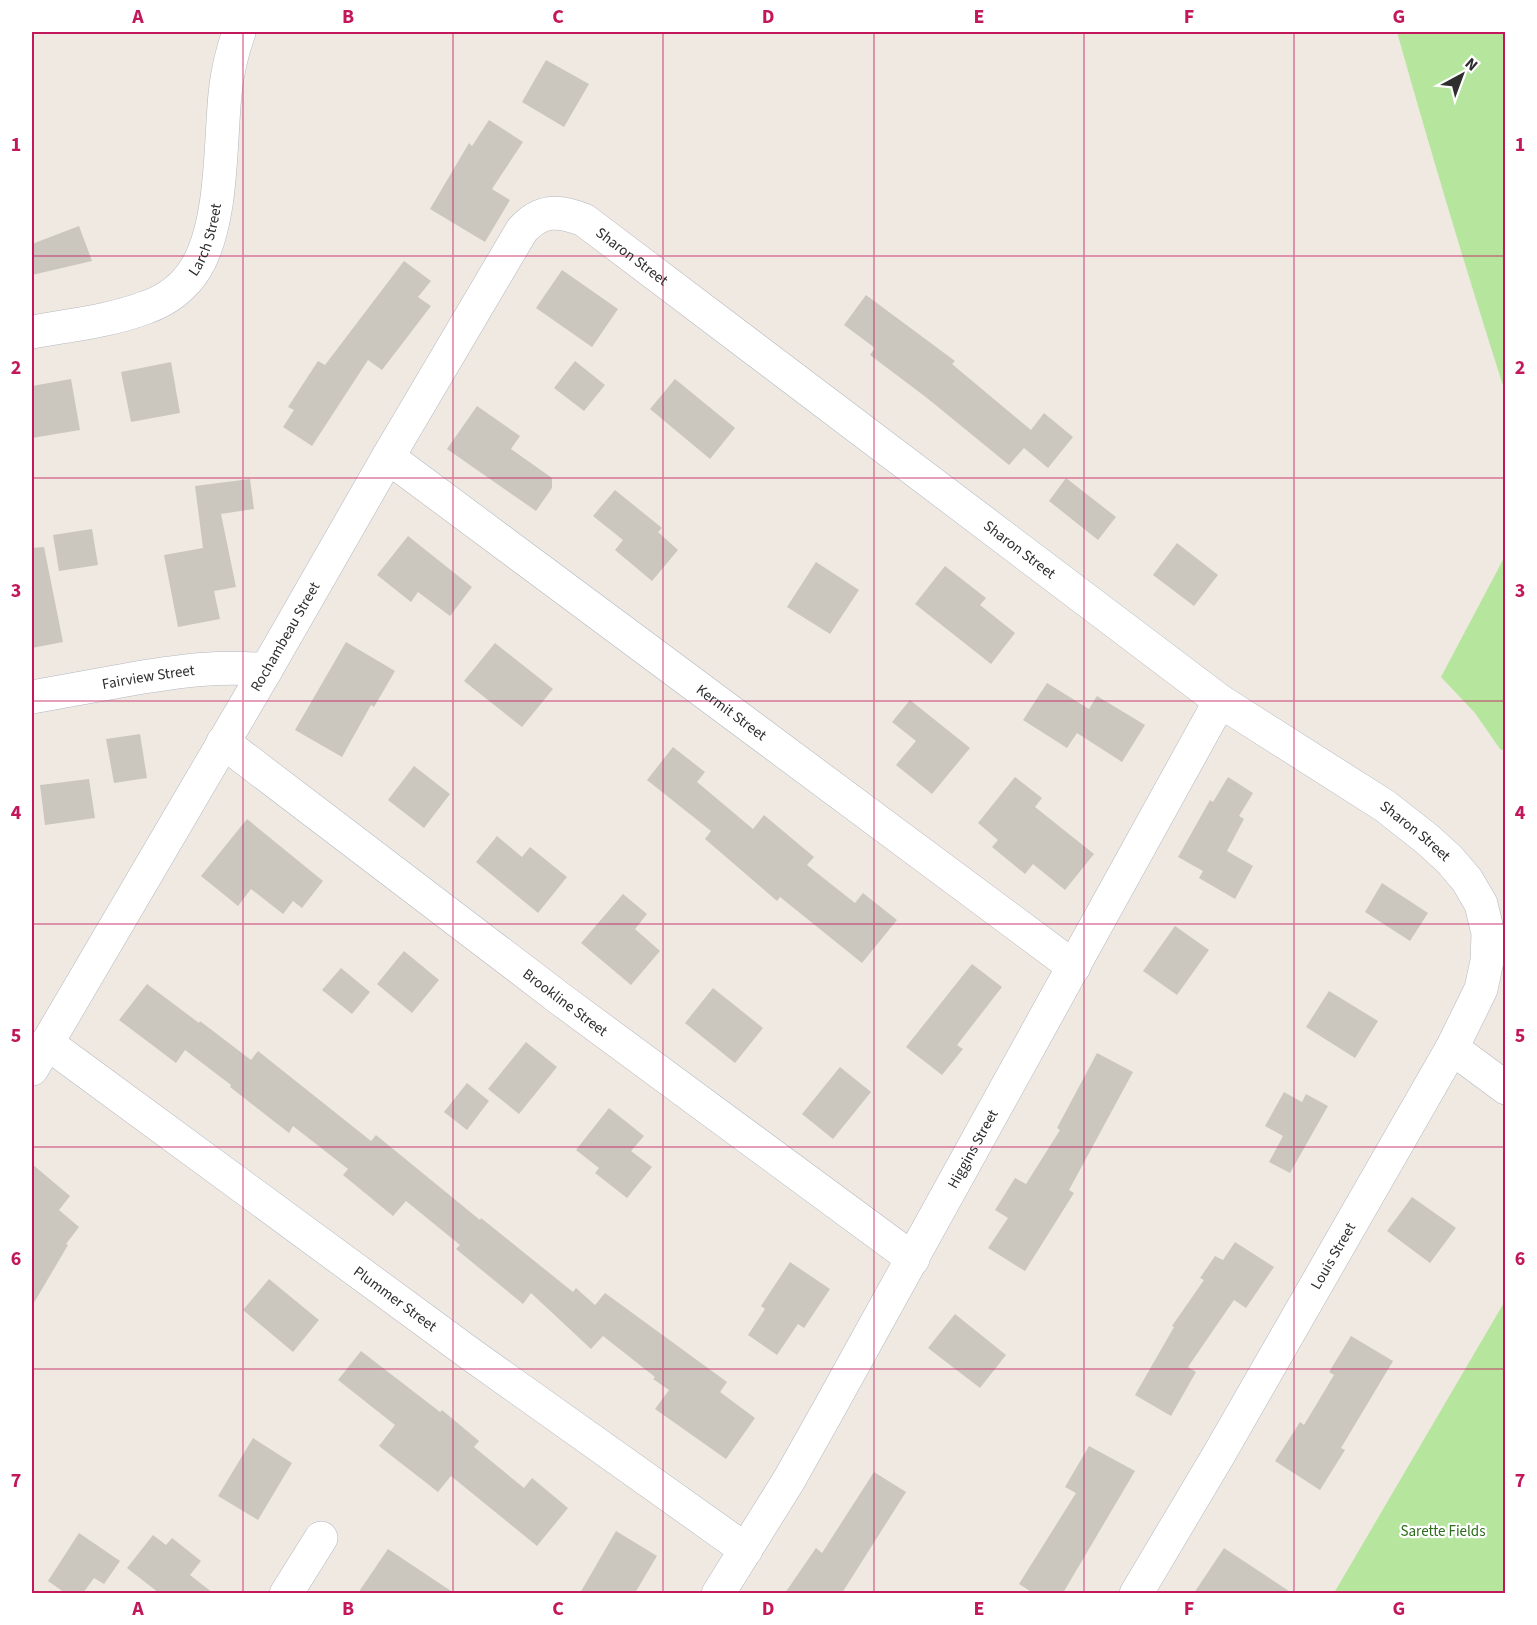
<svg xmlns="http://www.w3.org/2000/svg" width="1537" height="1625" font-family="'Source Sans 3',sans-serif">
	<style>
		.green { fill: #b6e59e }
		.building { fill: #cbc7bf }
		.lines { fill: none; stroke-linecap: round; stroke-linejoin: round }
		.minor-casing { stroke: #b4b7c1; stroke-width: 34 }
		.minor { stroke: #fff; stroke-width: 33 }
		.grid { fill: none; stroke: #c2185b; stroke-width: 1.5; stroke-opacity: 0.55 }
		.labels { text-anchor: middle; stroke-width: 4.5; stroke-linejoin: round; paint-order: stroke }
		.street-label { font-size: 15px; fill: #2e2e2e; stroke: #fff }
		.park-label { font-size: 15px; fill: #2c6e1b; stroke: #fff }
		.neatline { fill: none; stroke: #c2185b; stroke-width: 2 }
		.grid-label { font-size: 20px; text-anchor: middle; font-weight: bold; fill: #c2185b }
	</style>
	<rect width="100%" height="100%" fill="#efe9e1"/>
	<g class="green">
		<path d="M1397,32H1505V392C1467,273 1431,153 1397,32Z"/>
		<polygon points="1505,556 1505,751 1500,749 1475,713 1441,677"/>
		<polygon points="1505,1301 1505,1593 1334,1593"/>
	</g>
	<g class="building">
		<polygon points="546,60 589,84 564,127 522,102"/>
		<polygon points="489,120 523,142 492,189 510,200 485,242 430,209 469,143 472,146"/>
		<polygon points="79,226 92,261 32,275 32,244"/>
		<polygon points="404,261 431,281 418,297 431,306 382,370 368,360 312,446 283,427 294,410 288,407 318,361 325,365"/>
		<polygon points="562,270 618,309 592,347 536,308"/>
		<polygon points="866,295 955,361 952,364 1031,430 1044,413 1073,437 1048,468 1024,448 1009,465 927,398 870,355 875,348 844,325"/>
		<polygon points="575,361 605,385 584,411 554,388"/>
		<polygon points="171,362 180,413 131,422 121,372"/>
		<polygon points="71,379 80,430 32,438 32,386"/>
		<polygon points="675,379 735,428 710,459 650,409"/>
		<polygon points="477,406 520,436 511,449 552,478 552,488 536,511 447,449"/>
		<polygon points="1066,478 1116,517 1098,540 1049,501"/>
		<polygon points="250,479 254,509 221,514 236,587 214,591 220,619 178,627 164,555 203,548 195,486"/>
		<polygon points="615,490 662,528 658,532 678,550 652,581 615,550 623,540 593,516"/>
		<polygon points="92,529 98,565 59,571 53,535"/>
		<polygon points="408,536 472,587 450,616 418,592 411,602 377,575"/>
		<polygon points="1177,543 1218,575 1194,606 1153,575"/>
		<polygon points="44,547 63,642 32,648 32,548"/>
		<polygon points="816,562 859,590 830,634 787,607"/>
		<polygon points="945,566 986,598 980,605 1015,633 991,664 915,604"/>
		<polygon points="346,642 395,671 374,707 371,705 342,757 295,730"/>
		<polygon points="495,643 553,689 522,727 464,681"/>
		<polygon points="1047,683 1089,709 1097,696 1145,725 1122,762 1077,733 1067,748 1023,720"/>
		<polygon points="910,700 970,748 932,794 896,765 916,741 892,722"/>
		<polygon points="140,734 147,778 114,783 106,739"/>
		<polygon points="673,747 705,772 697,782 753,829 764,815 814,857 807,865 855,903 863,893 897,920 862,963 780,897 777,901 705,839 711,831 647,780"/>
		<polygon points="414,766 450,794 424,828 388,800"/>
		<polygon points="1015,777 1042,798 1035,807 1094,854 1065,890 1033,864 1025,874 992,847 998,840 978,823"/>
		<polygon points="1228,777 1253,793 1239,816 1244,819 1227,851 1253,866 1235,899 1199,878 1203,871 1178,857 1210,800 1213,802"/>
		<polygon points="89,779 95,818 45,825 40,785"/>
		<polygon points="247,819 323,881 302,908 293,901 283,914 251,889 238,906 201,876"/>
		<polygon points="497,836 522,857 530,847 567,877 538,913 476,862"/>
		<polygon points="1382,883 1428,913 1410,941 1365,912"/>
		<polygon points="623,894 647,914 635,929 660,951 631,985 581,943"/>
		<polygon points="1175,926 1209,950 1177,995 1143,971"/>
		<polygon points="404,951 439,980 412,1013 377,984"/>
		<polygon points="972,964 1002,987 957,1045 963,1049 942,1075 906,1047"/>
		<polygon points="341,968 370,992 352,1014 322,990"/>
		<polygon points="147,984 199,1023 200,1021 251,1060 258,1051 371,1141 376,1135 480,1220 481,1218 573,1292 576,1288 595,1305 605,1293 727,1382 720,1392 755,1418 726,1459 655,1409 669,1390 653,1379 655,1377 603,1336 591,1349 531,1293 523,1304 456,1249 460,1245 406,1201 393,1216 343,1175 348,1169 293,1126 289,1133 230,1087 231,1085 185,1050 176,1063 119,1020"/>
		<polygon points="713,988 763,1028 735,1063 685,1023"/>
		<polygon points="1329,991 1378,1021 1355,1058 1306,1027"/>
		<polygon points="526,1042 557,1067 519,1114 488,1089"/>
		<polygon points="1097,1053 1133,1072 1069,1190 1074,1193 1025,1271 988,1248 1008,1218 995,1210 1015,1178 1026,1184 1060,1130 1057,1128"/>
		<polygon points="840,1067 871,1092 833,1139 802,1114"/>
		<polygon points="467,1083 489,1101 467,1130 444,1112"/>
		<polygon points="1284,1092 1302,1102 1306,1094 1328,1106 1290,1173 1269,1162 1283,1136 1265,1126"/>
		<polygon points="609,1108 644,1136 631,1151 652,1167 627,1198 595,1173 599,1168 576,1150"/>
		<polygon points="32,1164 70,1196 59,1210 79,1227 66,1244 68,1245 32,1306"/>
		<polygon points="1412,1197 1456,1228 1430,1263 1387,1231"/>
		<polygon points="1235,1242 1274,1267 1246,1308 1234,1300 1188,1367 1196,1372 1171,1416 1135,1395 1174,1327 1172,1326 1204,1280 1200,1278 1215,1256 1223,1260"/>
		<polygon points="790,1262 830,1289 804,1328 798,1324 777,1355 748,1335 765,1309 761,1306"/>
		<polygon points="269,1279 319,1320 293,1352 243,1310"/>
		<polygon points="955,1314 1006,1355 980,1388 928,1348"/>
		<polygon points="1351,1336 1393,1361 1341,1448 1345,1450 1320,1490 1275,1461 1300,1422 1304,1425 1334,1375 1329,1372"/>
		<polygon points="361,1351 440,1412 442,1410 479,1441 474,1447 524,1488 532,1478 568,1508 537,1546 451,1476 438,1492 379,1446 395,1425 338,1380"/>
		<polygon points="253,1438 292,1463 258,1520 218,1496"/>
		<polygon points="1089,1446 1135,1471 1063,1593 1033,1593 1019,1584 1076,1493 1065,1487"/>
		<polygon points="874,1472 906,1492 842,1593 785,1593 816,1548 822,1553"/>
		<polygon points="616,1531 657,1556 635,1593 580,1593"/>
		<polygon points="79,1533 120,1561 104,1584 94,1578 83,1593 65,1593 48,1581"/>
		<polygon points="153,1535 166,1545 172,1538 201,1561 190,1575 213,1593 159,1593 127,1568"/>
		<polygon points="1224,1548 1292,1593 1194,1593"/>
		<polygon points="388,1549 454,1593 358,1593"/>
	</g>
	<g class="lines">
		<defs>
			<g id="minor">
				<path id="s1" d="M32,332C70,325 111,321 147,307C167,300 185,286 196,268C223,223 220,145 225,94C227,73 232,52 239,32"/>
				<path id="s2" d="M388,457L1074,967"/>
				<path id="s3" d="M32,697C67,691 102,684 137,678C180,671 222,665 266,670"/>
				<path id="s4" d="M223,742L563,1001L913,1259"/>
				<path id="s5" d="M47,1043L469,1353L746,1550"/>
				<polyline points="1452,1048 1506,1088"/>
				<path id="s6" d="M32,1069L266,670L388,457L522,230C541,209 559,210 584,220L1220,701L1385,806L1427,839L1449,859L1467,880L1481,904L1488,933L1487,961L1481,989L1452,1048L1218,1456L1136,1594"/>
				<polyline points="286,1594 321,1538"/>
				<path id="s7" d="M718,1594L789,1480L830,1407L1220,701"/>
			</g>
		</defs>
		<use href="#minor" class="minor-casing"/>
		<use href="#minor" class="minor"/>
	</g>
	<path class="grid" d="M243,32V1594M453,32V1594M663,32V1594M874,32V1594M1084,32V1594M1294,32V1594M32,256H1506M32,478H1506M32,701H1506M32,924H1506M32,1147H1506M32,1369H1506"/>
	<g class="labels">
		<g class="street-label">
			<text dy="5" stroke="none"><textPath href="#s1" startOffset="212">Larch Street</textPath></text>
			<text dy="5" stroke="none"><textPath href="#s6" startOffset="1100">Sharon Street</textPath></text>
			<text dy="5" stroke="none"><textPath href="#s6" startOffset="1586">Sharon Street</textPath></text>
			<text dy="5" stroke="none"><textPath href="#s6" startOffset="501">Rochambeau Street</textPath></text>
			<text dy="5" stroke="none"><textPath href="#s3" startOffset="118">Fairview Street</textPath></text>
			<text dy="5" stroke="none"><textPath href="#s2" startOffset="428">Kermit Street</textPath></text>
			<text dy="5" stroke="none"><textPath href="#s6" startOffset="2072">Sharon Street</textPath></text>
			<text dy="5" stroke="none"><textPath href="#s4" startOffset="430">Brookline Street</textPath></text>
			<text dy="5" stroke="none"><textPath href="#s7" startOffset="513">Higgins Street</textPath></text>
			<text transform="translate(1333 1256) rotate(-60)" y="5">Louis Street</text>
			<text dy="5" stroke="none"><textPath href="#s5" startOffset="432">Plummer Street</textPath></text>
		</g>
		<g class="park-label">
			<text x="1443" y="1536">Sarette Fields</text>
		</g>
	</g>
	<rect width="1537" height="1625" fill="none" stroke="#ffffff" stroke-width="66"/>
	<g transform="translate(1462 75) rotate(41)" stroke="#ffffff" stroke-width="4.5" paint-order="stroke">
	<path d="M0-4.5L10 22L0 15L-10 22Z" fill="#2e2e2e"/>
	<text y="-9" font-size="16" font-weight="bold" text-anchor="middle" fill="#2e2e2e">N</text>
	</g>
	<rect x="33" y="33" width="1471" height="1559" class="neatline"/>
	<g class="grid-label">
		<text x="138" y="23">A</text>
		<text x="348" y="23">B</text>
		<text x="558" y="23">C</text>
		<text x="768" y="23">D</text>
		<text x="979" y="23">E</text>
		<text x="1189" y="23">F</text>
		<text x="1399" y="23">G</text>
		<text x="16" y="151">1</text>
		<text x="1520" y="151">1</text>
		<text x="16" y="374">2</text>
		<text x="1520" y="374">2</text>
		<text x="16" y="597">3</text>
		<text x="1520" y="597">3</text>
		<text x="16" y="819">4</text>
		<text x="1520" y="819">4</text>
		<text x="16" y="1042">5</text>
		<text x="1520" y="1042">5</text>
		<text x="16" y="1265">6</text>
		<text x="1520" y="1265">6</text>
		<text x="16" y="1487">7</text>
		<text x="1520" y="1487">7</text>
		<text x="138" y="1615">A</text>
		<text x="348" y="1615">B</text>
		<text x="558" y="1615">C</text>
		<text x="768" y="1615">D</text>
		<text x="979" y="1615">E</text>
		<text x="1189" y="1615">F</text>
		<text x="1399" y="1615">G</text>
	</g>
</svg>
